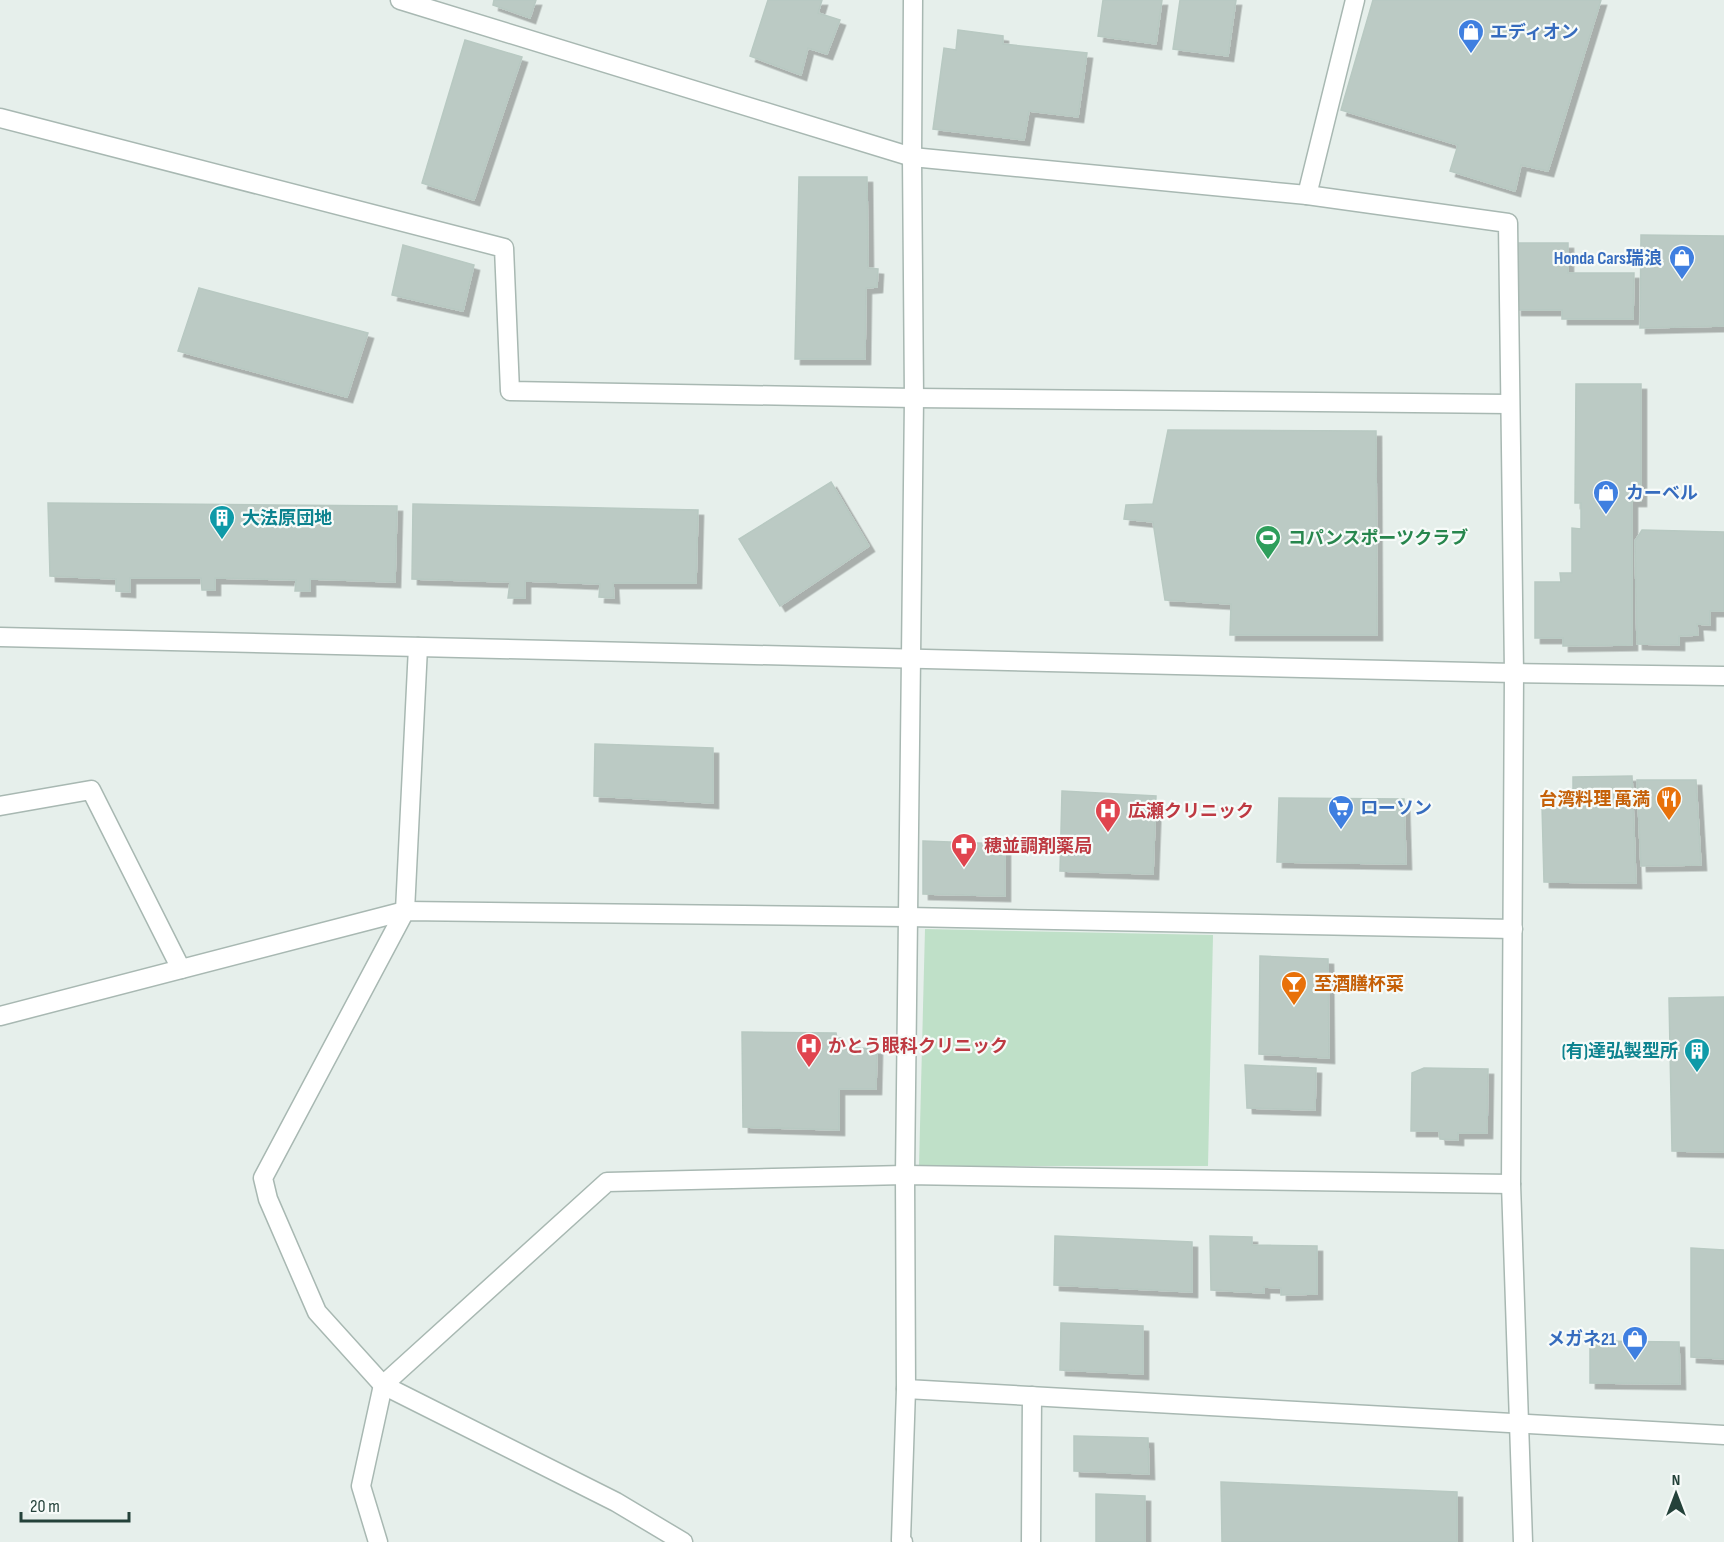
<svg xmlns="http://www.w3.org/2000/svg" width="1724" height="1542" font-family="'Sofia Sans Condensed','Noto Sans JP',sans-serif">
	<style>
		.green { fill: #bfe0c8 }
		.building { fill: #bbcac4; stroke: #b8c9c2; stroke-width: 1.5; filter: url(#shadow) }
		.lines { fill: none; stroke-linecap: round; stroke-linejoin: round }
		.minor-casing { stroke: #a8b8b2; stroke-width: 21 }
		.minor { stroke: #fff; stroke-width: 18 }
		.labels { text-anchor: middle; stroke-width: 4.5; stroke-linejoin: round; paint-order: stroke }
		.shop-label { font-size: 18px; font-weight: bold; fill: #366cbe; stroke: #f7fbf9; text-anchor: start }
		.culture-label { font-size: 18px; font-weight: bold; fill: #0d838f; stroke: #f7fbf9; text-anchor: start }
		.leisure-label { font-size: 18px; font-weight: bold; fill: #27864d; stroke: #f7fbf9; text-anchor: start }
		.food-label { font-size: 18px; font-weight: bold; fill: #c56008; stroke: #f7fbf9; text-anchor: end }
		.health-label { font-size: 18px; font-weight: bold; fill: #be3a42; stroke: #f7fbf9; text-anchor: start }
	</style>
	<defs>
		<filter id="shadow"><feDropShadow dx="5.5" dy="5.5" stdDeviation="0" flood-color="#0004"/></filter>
	</defs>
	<rect width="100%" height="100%" fill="#e6efeb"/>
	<polygon class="green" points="925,929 1213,935 1208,1166 919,1166"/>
	<g class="building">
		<polygon points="494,0 536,0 530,18 493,5"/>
		<polygon points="768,0 822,0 818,13 840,20 827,54 808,48 801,75 750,56"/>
		<polygon points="1103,0 1162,0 1156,44 1098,36"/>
		<polygon points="1180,0 1236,0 1228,56 1173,49"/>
		<polygon points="1373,0 1601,0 1548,171 1521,165 1515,191 1450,171 1458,145 1341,110"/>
		<polygon points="958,30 1003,36 1003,44 1087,53 1078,117 1029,111 1024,140 933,129 944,48 956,50"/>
		<polygon points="465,40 522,57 474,200 422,183"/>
		<polygon points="799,177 867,177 868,268 878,269 877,287 866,288 865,359 795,359"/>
		<polygon points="1641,235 1724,236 1724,326 1640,328"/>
		<polygon points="1516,243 1568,243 1568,273 1634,273 1633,319 1562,319 1562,310 1516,310"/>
		<polygon points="403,245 474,265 463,311 392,295"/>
		<polygon points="199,288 368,333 347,397 178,351"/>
		<polygon points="1576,384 1641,384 1641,501 1632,501 1632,645 1563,646 1563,638 1535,638 1535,582 1561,582 1560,573 1572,573 1572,528 1581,529 1581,503 1575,503"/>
		<polygon points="1168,430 1376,431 1377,635 1230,635 1231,604 1165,600 1153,522 1124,519 1126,505 1153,504"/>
		<polygon points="831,482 869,546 780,606 739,539"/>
		<polygon points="48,503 397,506 395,582 310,579 310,591 295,591 296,580 215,578 215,590 202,590 201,578 130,578 130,592 116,591 116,579 50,576"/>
		<polygon points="413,504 698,510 696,583 613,583 614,598 599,597 600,584 525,581 525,598 508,598 510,582 412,579"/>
		<polygon points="1642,530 1724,532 1724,611 1710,611 1710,625 1697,624 1698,635 1679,636 1679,645 1637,644 1635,541"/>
		<polygon points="595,744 713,748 713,803 594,796"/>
		<polygon points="1632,776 1636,883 1544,882 1542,806 1573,805 1573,777"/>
		<polygon points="1637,780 1696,780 1701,865 1641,866"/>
		<polygon points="1062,791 1156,796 1153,874 1060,871"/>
		<polygon points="1279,798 1404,799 1406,864 1277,862"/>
		<polygon points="923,841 1005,844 1005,896 923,894"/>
		<polygon points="1260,956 1328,959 1329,1058 1259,1054"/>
		<polygon points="1724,997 1724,1152 1672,1151 1669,998"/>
		<polygon points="742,1032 836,1033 839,1047 877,1049 876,1089 839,1089 839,1130 743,1127"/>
		<polygon points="1245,1065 1316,1068 1315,1110 1247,1108"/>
		<polygon points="1424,1068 1488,1069 1487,1133 1458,1133 1458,1140 1440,1139 1439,1131 1411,1131 1412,1073"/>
		<polygon points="1055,1236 1192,1242 1192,1292 1054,1285"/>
		<polygon points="1210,1236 1252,1237 1252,1245 1317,1246 1317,1294 1281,1295 1281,1288 1264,1287 1264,1293 1211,1290"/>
		<polygon points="1691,1248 1724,1250 1724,1359 1691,1357"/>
		<polygon points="1061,1323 1143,1326 1143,1374 1060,1370"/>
		<polygon points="1590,1341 1679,1342 1680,1384 1590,1383"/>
		<polygon points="1074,1436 1148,1438 1149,1474 1074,1471"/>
		<polygon points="1221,1482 1457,1492 1457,1542 1222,1542"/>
		<polygon points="1096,1494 1145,1496 1145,1542 1096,1542"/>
	</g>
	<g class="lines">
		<defs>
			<g id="minor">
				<polyline points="400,0 912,157 1307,195 1508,223 1514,673 1511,1184 1523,1542"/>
				<polyline points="913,0 912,157 914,398 905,1175 906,1389 1724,1435"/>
				<polyline points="0,118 504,248 510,391 914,398 1509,404"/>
				<polyline points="1307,195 1355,0"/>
				<polyline points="0,637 1514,673 1724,676"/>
				<polyline points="418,647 405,911 263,1178 268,1199 317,1312 383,1385 616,1502 683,1542"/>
				<polyline points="0,806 91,790 181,969"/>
				<polyline points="0,1016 405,911 908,917 1513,929"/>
				<polyline points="378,1542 361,1486 383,1385 607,1182 905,1175 1511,1184"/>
				<polyline points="903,1542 901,1540 906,1389"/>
				<polyline points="1031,1542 1032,1396"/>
			</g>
		</defs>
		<use href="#minor" class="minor-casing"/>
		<use href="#minor" class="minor"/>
	</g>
	<defs>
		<symbol id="shop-pin" viewBox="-11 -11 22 30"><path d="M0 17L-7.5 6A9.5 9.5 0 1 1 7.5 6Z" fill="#3f7fe0" stroke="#f7fbf9"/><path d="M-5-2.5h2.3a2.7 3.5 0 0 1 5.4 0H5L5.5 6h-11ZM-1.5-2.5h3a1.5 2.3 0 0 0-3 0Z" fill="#fff"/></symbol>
		<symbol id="building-pin" viewBox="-11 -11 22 30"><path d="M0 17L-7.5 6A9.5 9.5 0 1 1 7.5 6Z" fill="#0f9aa8" stroke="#f7fbf9"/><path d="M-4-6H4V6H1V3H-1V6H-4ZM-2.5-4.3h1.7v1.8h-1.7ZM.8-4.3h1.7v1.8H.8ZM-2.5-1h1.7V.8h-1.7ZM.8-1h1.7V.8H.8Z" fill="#fff"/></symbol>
		<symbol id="stadium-pin" viewBox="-11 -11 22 30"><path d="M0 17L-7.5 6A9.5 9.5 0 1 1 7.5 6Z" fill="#2e9e5b" stroke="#f7fbf9"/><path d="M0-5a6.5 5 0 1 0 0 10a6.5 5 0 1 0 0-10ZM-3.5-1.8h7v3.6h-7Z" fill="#fff"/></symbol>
		<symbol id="restaurant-pin" viewBox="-11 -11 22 30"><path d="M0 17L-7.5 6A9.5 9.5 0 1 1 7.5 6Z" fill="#e8710a" stroke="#f7fbf9"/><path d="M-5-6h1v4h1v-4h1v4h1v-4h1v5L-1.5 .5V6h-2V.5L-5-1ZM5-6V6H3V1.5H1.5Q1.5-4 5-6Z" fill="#fff"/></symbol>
		<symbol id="supermarket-pin" viewBox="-11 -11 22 30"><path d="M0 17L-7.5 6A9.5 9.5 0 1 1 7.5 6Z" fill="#3f7fe0" stroke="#f7fbf9"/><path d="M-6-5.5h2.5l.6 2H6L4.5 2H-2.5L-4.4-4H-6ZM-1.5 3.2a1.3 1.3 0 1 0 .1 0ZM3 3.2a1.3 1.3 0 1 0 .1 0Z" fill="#fff"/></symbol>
		<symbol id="hospital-pin" viewBox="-11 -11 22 30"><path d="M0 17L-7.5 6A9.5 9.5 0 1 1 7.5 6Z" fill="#e0444e" stroke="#f7fbf9"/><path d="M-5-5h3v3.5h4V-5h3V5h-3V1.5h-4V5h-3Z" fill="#fff"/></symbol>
		<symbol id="pharmacy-pin" viewBox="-11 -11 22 30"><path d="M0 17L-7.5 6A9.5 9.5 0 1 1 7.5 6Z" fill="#e0444e" stroke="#f7fbf9"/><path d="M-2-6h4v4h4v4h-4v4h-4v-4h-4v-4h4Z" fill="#fff"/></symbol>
		<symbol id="bar-pin" viewBox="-11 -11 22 30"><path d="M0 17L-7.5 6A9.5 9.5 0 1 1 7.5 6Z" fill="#e8710a" stroke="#f7fbf9"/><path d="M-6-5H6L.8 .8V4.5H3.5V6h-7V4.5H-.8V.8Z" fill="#fff"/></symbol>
	</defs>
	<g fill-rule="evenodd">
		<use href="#shop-pin" x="1456" y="17" width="30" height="40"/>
		<use href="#shop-pin" x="1667" y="243" width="30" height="40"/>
		<use href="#shop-pin" x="1591" y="478" width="30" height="40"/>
		<use href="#building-pin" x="207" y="503" width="30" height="40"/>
		<use href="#stadium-pin" x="1253" y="523" width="30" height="40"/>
		<use href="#restaurant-pin" x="1654" y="784" width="30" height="40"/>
		<use href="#supermarket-pin" x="1326" y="793" width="30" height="40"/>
		<use href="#hospital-pin" x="1093" y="796" width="30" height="40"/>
		<use href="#pharmacy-pin" x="949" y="831" width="30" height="40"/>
		<use href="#bar-pin" x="1279" y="969" width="30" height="40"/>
		<use href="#hospital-pin" x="794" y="1031" width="30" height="40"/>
		<use href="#building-pin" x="1682" y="1036" width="30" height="40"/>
		<use href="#shop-pin" x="1620" y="1324" width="30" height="40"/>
	</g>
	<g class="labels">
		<g class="shop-label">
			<text x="1490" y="38">エディオン</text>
			<text x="1662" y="264" text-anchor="end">Honda Cars瑞浪</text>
			<text x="1626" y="499">カーベル</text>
			<text x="1360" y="814">ローソン</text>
			<text x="1616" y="1345" text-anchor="end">メガネ21</text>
		</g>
		<g class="culture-label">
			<text x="242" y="524">大法原団地</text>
			<text x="1678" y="1057" text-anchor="end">(有)達弘製型所</text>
		</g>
		<g class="leisure-label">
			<text x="1288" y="544">コパンスポーツクラブ</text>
		</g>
		<g class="food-label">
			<text x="1650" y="805">台湾料理 萬満</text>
			<text x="1314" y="990" text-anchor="start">至酒膳杯菜</text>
		</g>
		<g class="health-label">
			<text x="1128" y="817">広瀬クリニック</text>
			<text x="984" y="852">穂並調剤薬局</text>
			<text x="828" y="1052">かとう眼科クリニック</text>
		</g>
	</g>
	<g transform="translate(1676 1494)" stroke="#f7fbf9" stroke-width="4.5" paint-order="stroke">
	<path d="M0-4.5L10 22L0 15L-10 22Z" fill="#24423a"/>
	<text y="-9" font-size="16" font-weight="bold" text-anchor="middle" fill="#24423a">N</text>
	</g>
	<path d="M21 1512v9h108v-9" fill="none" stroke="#24423a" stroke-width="3"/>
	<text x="30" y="1512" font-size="18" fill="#24423a" stroke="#f7fbf9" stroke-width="4.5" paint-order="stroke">20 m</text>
</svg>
